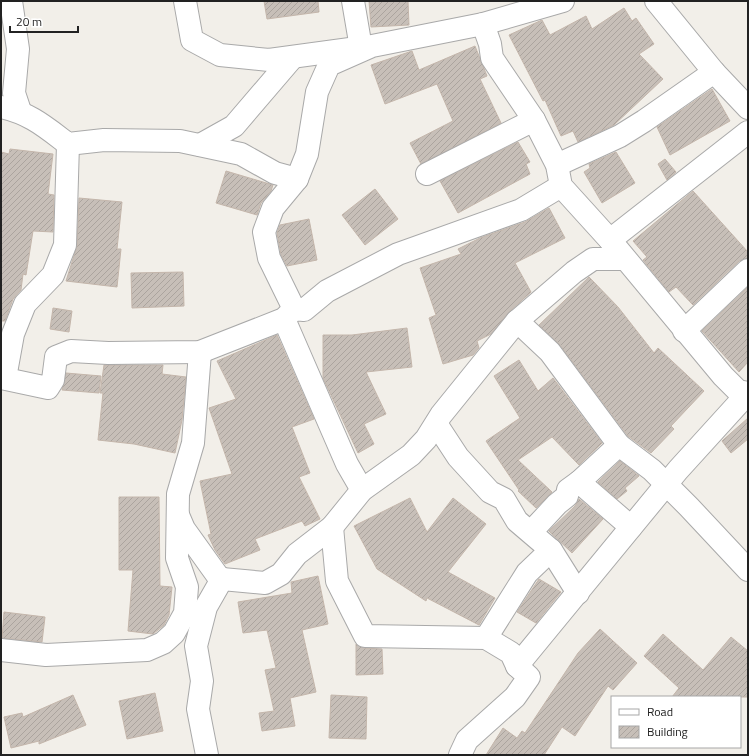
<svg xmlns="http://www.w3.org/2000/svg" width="749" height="756" font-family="'Titillium Web',sans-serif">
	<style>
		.building { fill: url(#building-hatch); stroke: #c4b6ab }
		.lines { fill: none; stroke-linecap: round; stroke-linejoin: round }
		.minor-casing { stroke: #a9a9a9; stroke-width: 24 }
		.minor { stroke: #fff; stroke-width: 22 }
	</style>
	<defs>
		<pattern id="building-hatch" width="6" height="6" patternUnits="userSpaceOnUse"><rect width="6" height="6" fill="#c7bfb8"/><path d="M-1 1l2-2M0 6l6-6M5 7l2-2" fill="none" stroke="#aba49e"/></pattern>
	</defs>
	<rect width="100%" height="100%" fill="#f2efe9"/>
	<g class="building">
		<polygon points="264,1 318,1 319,12 267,19"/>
		<polygon points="369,1 408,1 409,25 371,27"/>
		<polygon points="624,8 632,21 636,18 654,44 639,54 663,79 614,125 578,142 573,131 561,136 545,100 543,101 509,35 542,20 550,35 586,16 592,29"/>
		<polygon points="475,46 487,76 480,79 501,123 421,164 410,143 453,121 437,84 385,104 371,65 412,51 419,70"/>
		<polygon points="712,89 730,121 670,155 657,127"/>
		<polygon points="518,142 530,162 526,164 530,174 458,213 440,181"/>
		<polygon points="10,149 53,154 48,194 54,195 53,232 33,231 26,275 23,274 21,290 13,299 5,321 1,321 1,152 9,154"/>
		<polygon points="616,152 635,183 602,203 584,172 590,168 589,164"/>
		<polygon points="665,159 676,172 667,180 658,164"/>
		<polygon points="226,171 273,185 271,191 261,203 257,215 216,203"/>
		<polygon points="375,189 398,219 365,245 342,215"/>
		<polygon points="693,191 748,252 748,258 739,261 693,305 676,287 669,292 643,260 647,257 633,241"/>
		<polygon points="79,198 122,202 117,249 121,249 117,287 66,281 77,246"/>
		<polygon points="549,208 565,238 515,263 531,292 509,312 491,334 477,341 479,348 473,355 443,364 429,318 436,315 420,268 461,254 458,249 480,238 525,222"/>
		<polygon points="309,219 317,260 287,266 281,255 277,233 280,225"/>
		<polygon points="183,272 184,306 132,308 131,273"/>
		<polygon points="589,277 618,307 654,353 658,348 704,391 671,426 674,429 651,453 628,436 560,345 539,325"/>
		<polygon points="748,287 748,362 739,372 702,331"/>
		<polygon points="53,308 72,311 69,332 50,329"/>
		<polygon points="407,328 412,367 366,372 386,414 364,424 374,444 358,453 323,378 323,335 352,335"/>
		<polygon points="277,335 314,419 292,427 310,473 299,477 320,519 305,526 302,521 255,539 260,550 225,564 215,550 208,535 211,534 200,481 232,474 209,408 236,399 217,361"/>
		<polygon points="519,360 538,391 553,378 602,443 579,465 552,437 518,460 552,492 536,508 518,491 519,490 486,441 520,418 494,376"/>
		<polygon points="104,365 163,365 162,374 186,377 182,420 175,453 134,444 98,440 103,393 100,393"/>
		<polygon points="66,373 101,376 99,393 62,390"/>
		<polygon points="748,418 748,439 731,453 722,441"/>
		<polygon points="620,461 639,476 625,488 627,491 617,499 598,482"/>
		<polygon points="119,497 159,497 160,586 172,587 169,615 164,625 153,634 128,631 133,570 119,570"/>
		<polygon points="410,498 427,532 453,498 486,524 448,572 495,598 479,625 427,598 426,601 377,569 354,526"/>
		<polygon points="579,499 603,519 572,553 549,531 575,506"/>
		<polygon points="318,576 328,624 302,630 316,692 290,698 295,726 262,731 259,713 274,711 265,670 276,668 267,630 243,633 238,602 292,593 291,582"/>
		<polygon points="539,579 561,592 536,623 517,612"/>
		<polygon points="4,612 45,617 42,642 2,638"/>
		<polygon points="600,629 637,663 613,690 608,686 575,736 562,727 544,755 486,755 503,728 517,738 522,731 525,733 578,653"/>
		<polygon points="663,634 703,670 731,637 748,651 748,697 672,697 679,688 644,656"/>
		<polygon points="356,644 364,648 382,649 383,674 356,675"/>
		<polygon points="155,693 163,731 127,739 119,701"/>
		<polygon points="73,695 86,725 39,744 39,741 11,748 4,717 22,713 23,717"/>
		<polygon points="331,695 367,697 366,739 329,738"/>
	</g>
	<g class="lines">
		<defs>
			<g id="minor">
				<polyline points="11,1 18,49 14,93 20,111"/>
				<polyline points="185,1 192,40 220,55 269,60 350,49"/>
				<polyline points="353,1 361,48"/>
				<polyline points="656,1 714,72 748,108"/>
				<polyline points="483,24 490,44 492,58 534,120 557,165 561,186 610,240 723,376 738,391 748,393"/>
				<path d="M1,107C31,114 44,126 68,144L104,140L180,141L241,154L275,173L297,179"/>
				<polyline points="200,145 234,126 293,57"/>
				<polyline points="557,165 620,136 644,121 714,72"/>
				<polyline points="427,174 534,120"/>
				<polyline points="610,240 748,132"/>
				<polyline points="294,309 269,258 264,232 273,208 297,179 307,154 317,92 329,65 372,46 483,24 563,1"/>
				<polyline points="284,319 347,464 362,490"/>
				<polyline points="517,321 550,352 619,445 652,470 689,507 748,570"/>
				<polyline points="684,331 748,270"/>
				<polyline points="1,378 48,388 53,380 56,357 71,351 108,353 200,352 284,319 294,309 304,310 327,291 398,254 521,210 561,186"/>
				<polyline points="5,378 13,334 25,304 53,275 65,245 68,144"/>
				<polyline points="437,425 458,457 490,492 504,499 517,521 551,550 578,593"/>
				<polyline points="579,482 631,527"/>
				<polyline points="178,515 184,529 217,575 222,579 206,607 196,646 202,681 198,709 207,755"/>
				<polyline points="332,527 337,581 365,636 486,638 511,653 517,666 529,677 515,697 467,740 460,755"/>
				<polyline points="531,532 557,504 567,496 568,490 579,482 619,445"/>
				<polyline points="222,579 265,583 281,574 297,554 332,527 362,490 411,455 426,439 441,415 517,321 574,272 593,259 624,259"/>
				<polyline points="486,638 527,573 551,550"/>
				<polyline points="1,650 46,655 147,650 163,643 174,633 185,613 187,587 177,558 178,494 193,443 200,352"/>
				<polyline points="517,666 678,470 748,393"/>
			</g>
		</defs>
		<use href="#minor" class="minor-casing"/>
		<use href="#minor" class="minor"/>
	</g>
	<rect width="749" height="756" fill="none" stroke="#222222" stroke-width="4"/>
	<rect x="611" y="696" width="130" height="52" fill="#ffffff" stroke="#a7a7a7"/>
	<rect x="619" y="709" width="20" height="6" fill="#ffffff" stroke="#a7a7a7"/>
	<text x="647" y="716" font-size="12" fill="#222222">Road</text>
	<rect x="619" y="726" width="20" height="12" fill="url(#building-hatch)" stroke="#a7a7a7"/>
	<text x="647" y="736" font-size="12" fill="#222222">Building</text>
	<path d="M10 26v6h68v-6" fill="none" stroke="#222222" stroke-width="2"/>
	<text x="16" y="26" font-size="12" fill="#222222" stroke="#ffffff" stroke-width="3" paint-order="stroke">20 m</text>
</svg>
